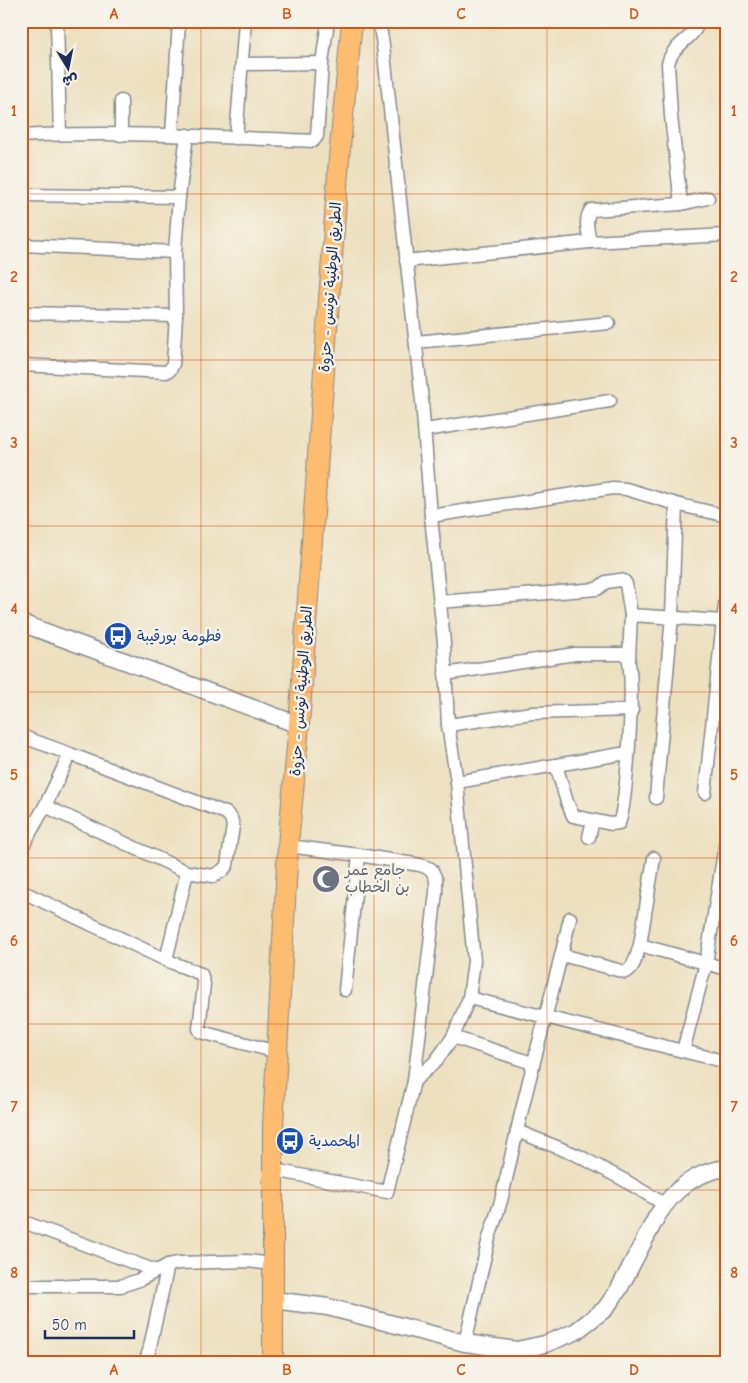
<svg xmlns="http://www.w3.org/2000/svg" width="748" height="1383" font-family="'Comic Neue','Playpen Sans Arabic',sans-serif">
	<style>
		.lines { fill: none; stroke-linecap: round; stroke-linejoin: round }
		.minor-casing { stroke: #84888e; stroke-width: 15 }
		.tertiary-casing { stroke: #84888e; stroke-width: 19 }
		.primary-casing { stroke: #84888e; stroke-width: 22 }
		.minor { stroke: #fff; stroke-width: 12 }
		.tertiary { stroke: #fff; stroke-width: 16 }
		.primary { stroke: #fdbc70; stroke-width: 20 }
		.grid { fill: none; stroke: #d45514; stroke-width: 1; stroke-opacity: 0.55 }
		.labels { text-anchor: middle; stroke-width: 5; stroke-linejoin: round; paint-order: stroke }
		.street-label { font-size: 15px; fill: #1b2f5e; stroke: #f7f3e8 }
		.transit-label { font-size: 15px; fill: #164399; stroke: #f7f3e8; text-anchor: start }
		.worship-label { font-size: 15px; fill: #5b616d; stroke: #f7f3e8; text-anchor: start }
		.neatline { fill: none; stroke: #d45514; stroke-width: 2 }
		.grid-label { font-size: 16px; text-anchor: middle; font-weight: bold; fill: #d45514 }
	</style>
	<rect width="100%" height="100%" fill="#f7f3e8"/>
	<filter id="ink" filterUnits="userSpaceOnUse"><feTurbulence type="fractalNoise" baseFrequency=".02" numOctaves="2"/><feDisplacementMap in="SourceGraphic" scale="10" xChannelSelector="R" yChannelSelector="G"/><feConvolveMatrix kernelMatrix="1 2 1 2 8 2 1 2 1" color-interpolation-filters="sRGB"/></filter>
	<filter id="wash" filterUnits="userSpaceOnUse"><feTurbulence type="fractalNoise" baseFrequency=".0096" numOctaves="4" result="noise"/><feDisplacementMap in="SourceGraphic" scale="20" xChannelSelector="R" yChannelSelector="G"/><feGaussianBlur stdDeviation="1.12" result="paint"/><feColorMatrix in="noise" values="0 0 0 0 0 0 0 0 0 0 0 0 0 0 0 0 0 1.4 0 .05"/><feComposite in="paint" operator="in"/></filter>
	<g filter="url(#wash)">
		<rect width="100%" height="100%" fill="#ede0bf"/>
	</g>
	<g filter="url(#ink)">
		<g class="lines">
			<defs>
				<g id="minor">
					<polyline points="57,21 60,134"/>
					<polyline points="243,64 322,63"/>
					<polyline points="121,135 121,101"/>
					<polyline points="172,135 179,21"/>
					<path d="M21,136C119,131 216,137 313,141L317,136L322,63L328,21"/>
					<polyline points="236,138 245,21"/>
					<polyline points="21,195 179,197"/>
					<path d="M681,204L671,116L668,64C672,43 695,40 698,21"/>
					<polyline points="590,242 727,235"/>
					<polyline points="21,245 175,252"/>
					<path d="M406,261L590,242C588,231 584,219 591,210L681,204L708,198"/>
					<polyline points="21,313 176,316"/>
					<polyline points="416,342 609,323"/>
					<polyline points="21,365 166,372 170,370 173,364 176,316 175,252 179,197 187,135"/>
					<polyline points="425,430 610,401"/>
					<polyline points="431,516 613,488 626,489 676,504 727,516"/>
					<polyline points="439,602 597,589 606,582 620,580 624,581 626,584 631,615 723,621 727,589"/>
					<polyline points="629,659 631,615"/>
					<path d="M445,674L575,654H623L627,656C636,670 627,806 619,823L611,824L573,816L567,802L556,765L457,782"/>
					<polyline points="448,725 532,713 632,710"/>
					<polyline points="21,736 70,754"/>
					<polyline points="556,765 627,753"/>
					<polyline points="705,793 723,621 727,621"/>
					<polyline points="656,798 672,616 676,504"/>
					<polyline points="45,806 187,872"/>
					<polyline points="589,837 593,821"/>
					<polyline points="288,846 359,855 420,865 431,869 436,879 436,892 414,1081"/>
					<polyline points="21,849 45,806 70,754 226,813 231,818 233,826 227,865 223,870 213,876 187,872 166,960 201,974 204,984 199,1029 201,1032 277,1052"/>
					<polyline points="21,891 166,960"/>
					<path d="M570,918C554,989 533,1060 517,1131L579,1156L624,1180L664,1204"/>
					<polyline points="640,945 654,858"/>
					<path d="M562,955L625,972C634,970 637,954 640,945L727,969"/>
					<polyline points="345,990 359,855"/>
					<polyline points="469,998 727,1062"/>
					<polyline points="453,1037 532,1063"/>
					<polyline points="683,1051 706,963 727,834"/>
					<polyline points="274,1170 387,1192 414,1081 435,1062 453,1037 469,998 474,961 457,782 448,725 444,643 431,516 422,401 383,45 379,21"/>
					<polyline points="21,1221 156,1271"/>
					<polyline points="21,1286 121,1286 139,1280 168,1265 179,1263 247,1261 273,1264"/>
					<polyline points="465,1343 489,1238 501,1201 517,1131"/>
					<polyline points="145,1362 149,1351 168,1265"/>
				</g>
				<g id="tertiary">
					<polyline points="21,623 299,725"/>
					<path d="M273,1300L328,1307L465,1343L517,1350L545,1344L575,1332L605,1309L619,1289L657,1216C674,1189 695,1172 727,1168"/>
				</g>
				<polyline id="primary" points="273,1362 273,1126 288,846 299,725 339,158 352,21"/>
			</defs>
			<use href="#minor" class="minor-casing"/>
			<use href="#tertiary" class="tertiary-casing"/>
			<use href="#primary" class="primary-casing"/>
			<use href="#minor" class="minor"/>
			<use href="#tertiary" class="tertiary"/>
			<use href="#primary" class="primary"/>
		</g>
	</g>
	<path class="grid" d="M201,21V1362M374,21V1362M547,21V1362M21,194H727M21,360H727M21,526H727M21,692H727M21,858H727M21,1024H727M21,1190H727"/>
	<defs>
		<symbol id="bus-disc" viewBox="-11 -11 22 22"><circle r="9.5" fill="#1a4fb4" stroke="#f7f3e8"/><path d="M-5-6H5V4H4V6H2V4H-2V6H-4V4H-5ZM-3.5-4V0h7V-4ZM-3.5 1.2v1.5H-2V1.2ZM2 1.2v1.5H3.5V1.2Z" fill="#fff"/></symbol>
		<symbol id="mosque-disc" viewBox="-11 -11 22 22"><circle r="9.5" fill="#6b7280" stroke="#f7f3e8"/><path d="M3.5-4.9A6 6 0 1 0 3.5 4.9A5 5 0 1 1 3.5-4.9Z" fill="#fff"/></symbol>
	</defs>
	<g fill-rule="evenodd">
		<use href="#bus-disc" x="102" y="620" width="32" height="32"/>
		<use href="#mosque-disc" x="310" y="863" width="32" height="32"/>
		<use href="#bus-disc" x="274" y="1125" width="32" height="32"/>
	</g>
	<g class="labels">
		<g class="street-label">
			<text transform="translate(330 287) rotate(-86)" y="5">الطريق الوطنية تونس - حزوة</text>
			<text transform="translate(301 691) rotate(-86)" y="5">الطريق الوطنية تونس - حزوة</text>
		</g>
		<g class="transit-label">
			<text x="137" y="641">فطومة بورقيبة</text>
			<text x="309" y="1146">المحمدية</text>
		</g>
		<g class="worship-label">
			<text x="345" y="875">جامع عمر<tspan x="345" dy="17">بن الخطاب</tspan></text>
		</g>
	</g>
	<rect width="748" height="1383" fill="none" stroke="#f7f3e8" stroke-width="55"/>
	<g transform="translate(68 68) rotate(170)" stroke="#f7f3e8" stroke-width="4" paint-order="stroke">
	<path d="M0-4L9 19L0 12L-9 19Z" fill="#1b2f5e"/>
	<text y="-8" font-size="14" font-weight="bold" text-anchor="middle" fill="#1b2f5e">ش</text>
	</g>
	<path d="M45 1330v8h89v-8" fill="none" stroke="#1b2f5e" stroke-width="2.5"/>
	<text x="52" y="1330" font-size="15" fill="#1b2f5e" stroke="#f7f3e8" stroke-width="4" paint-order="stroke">50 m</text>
	<rect x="28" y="28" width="692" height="1328" class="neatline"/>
	<g class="grid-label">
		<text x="114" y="19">A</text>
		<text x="287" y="19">B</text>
		<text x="461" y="19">C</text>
		<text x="634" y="19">D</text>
		<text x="14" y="116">1</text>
		<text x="734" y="116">1</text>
		<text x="14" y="282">2</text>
		<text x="734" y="282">2</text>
		<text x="14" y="448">3</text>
		<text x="734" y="448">3</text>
		<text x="14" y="614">4</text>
		<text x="734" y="614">4</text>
		<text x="14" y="780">5</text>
		<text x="734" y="780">5</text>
		<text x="14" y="946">6</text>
		<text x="734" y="946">6</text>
		<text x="14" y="1112">7</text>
		<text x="734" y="1112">7</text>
		<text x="14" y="1278">8</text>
		<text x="734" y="1278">8</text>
		<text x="114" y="1375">A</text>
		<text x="287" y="1375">B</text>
		<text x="461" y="1375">C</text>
		<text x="634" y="1375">D</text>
	</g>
</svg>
